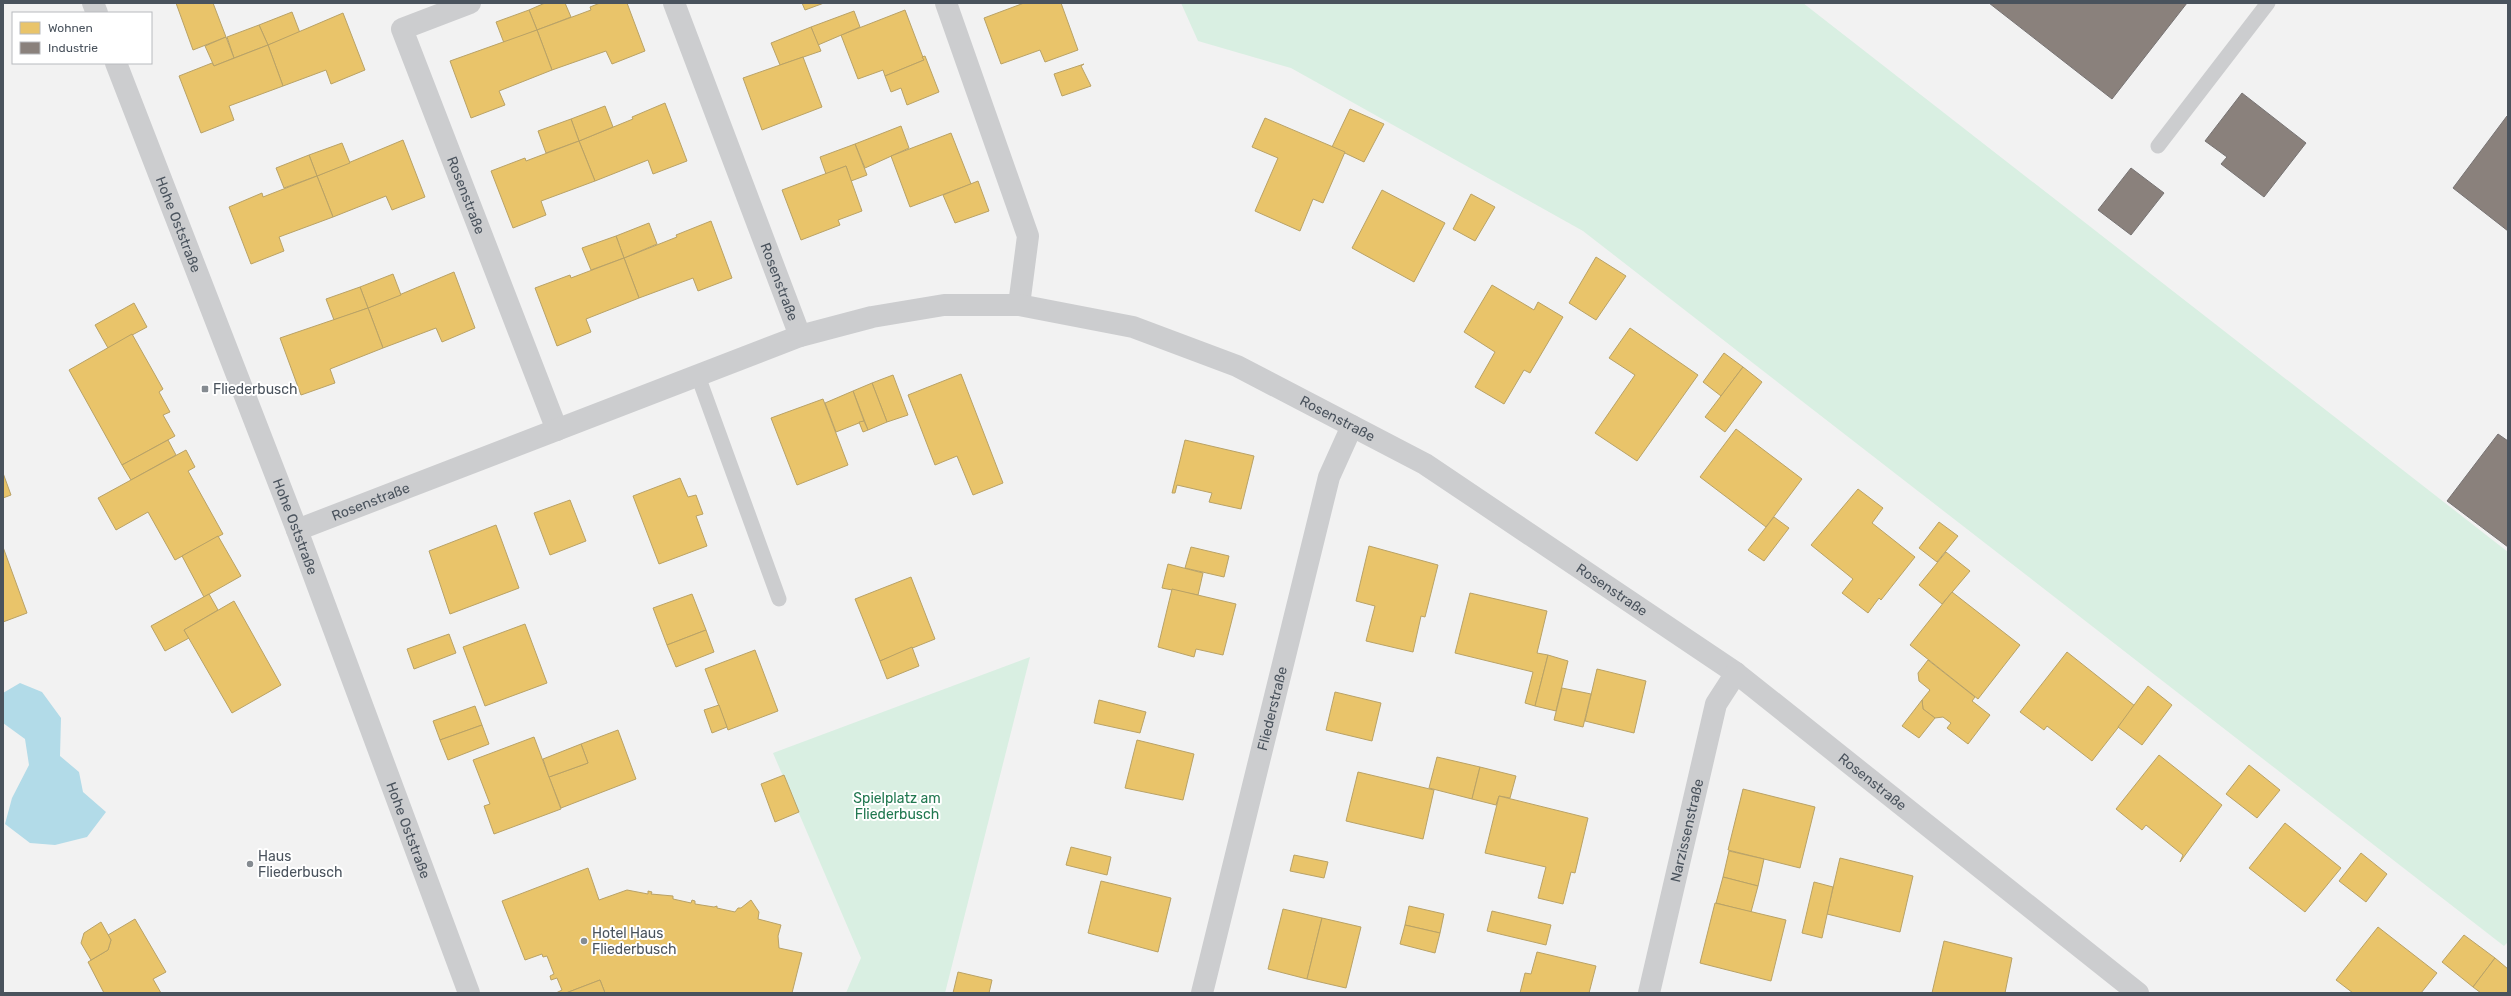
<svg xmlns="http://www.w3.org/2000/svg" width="2511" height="996" font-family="Rubik,sans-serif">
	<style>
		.green { fill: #d9efe2 }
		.water { fill: #b2dbe8 }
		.homes { fill: #e9c46a; stroke: #b9a266 }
		.industry { fill: #8a817c; stroke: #777373 }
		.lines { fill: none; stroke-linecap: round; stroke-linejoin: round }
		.service { stroke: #cccdcf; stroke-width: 15 }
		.minor { stroke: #cccdcf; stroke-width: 22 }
		.poi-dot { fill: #858b91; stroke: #fff; stroke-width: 1.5 }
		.labels { text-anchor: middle; stroke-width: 4; stroke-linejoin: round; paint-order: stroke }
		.street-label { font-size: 14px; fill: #4a535d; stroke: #fff }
		.poi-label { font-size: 14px; fill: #4a535d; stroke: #fff; text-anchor: start }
		.park-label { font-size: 14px; fill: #217850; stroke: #fff }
	</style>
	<rect width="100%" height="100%" fill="#f2f2f2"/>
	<g class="green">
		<polygon points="1181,3 1803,3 2508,552 2508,942 2504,946 1583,231 1291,68 1198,41"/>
		<polygon points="1030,657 945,993 846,993 861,958 773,753"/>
	</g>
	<polygon class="water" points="20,683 42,692 61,718 60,756 79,772 83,792 106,812 87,837 55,845 30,843 5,824 12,798 29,765 25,739 3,723 3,693"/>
	<g class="homes">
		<polygon points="176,3 213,3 226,37 193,50"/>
		<polygon points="545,3 565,3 571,17 537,30 529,10"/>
		<polygon points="600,3 627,3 645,51 612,64 606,51 552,70 537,30 591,10 590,7"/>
		<polygon points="802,3 824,3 805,10"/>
		<polygon points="1024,3 1061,3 1078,50 1045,62 1040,50 1001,64 984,18"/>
		<polygon points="529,10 537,30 504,43 496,22"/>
		<polygon points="905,10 924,60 885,76 883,70 858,79 841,35"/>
		<polygon points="854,11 860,27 818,45 811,27"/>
		<polygon points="292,12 300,33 268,45 259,25"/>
		<polygon points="343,13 365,70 331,84 326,70 283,86 268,45"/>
		<polygon points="259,25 268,45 234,58 227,37"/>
		<polygon points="811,27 821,51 780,65 771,43"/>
		<polygon points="537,30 552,70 499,91 505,105 471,118 450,61"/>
		<polygon points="226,37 234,58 214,66 205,46"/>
		<polygon points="268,45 283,86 229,106 234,120 201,133 179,76 212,63 214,66"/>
		<polygon points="925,56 939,92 907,105 901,88 891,92 885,76 924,60 922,57"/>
		<polygon points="803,57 822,107 762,130 743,78"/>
		<polygon points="1084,64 1081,66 1091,86 1062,96 1054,74"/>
		<polygon points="665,103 687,161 653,174 648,160 595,181 579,141 633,119 632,117"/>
		<polygon points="605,106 613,127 579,141 571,119"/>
		<polygon points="1350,109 1384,124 1364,162 1332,147"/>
		<polygon points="1265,118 1345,152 1323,203 1313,199 1300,231 1255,211 1278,158 1252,147"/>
		<polygon points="571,119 579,141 546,153 538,131"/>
		<polygon points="901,126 909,148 865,168 855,144"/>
		<polygon points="951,133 971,184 910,207 891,156"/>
		<polygon points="403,140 425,197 392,210 386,196 333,217 317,176"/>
		<polygon points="579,141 595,181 541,201 546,215 513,228 491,171 525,158 526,161"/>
		<polygon points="342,143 350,163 317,176 309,155"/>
		<polygon points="855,144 867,175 851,181 846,166 826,174 820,157"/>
		<polygon points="309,155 317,176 284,188 276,168"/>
		<polygon points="846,166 862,211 838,220 840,225 801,240 782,190"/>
		<polygon points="317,176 333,217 279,237 284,251 251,264 229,207 262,193 263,197"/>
		<polygon points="978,181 989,211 955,223 943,195"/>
		<polygon points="1382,190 1445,223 1414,282 1352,248"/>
		<polygon points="1471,194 1495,207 1475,241 1453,229"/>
		<polygon points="711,221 732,278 698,291 693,278 639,298 624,258 677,237 676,235"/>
		<polygon points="649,223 657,244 624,258 616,236"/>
		<polygon points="616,236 624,258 591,270 582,248"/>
		<polygon points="1596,257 1626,276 1596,320 1569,303"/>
		<polygon points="624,258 639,298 586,319 591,332 557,346 535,288 570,275 571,278"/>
		<polygon points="454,272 475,328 442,342 436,328 383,348 368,308"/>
		<polygon points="393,274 401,295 368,308 360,287"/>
		<polygon points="1492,285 1534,310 1538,302 1563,317 1530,373 1524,370 1504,404 1475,387 1495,352 1464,332"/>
		<polygon points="360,287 368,308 334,320 326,299"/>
		<polygon points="134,303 147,327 108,348 95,325"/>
		<polygon points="368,308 383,348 330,369 335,383 301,395 280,338"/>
		<polygon points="1630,328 1698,375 1637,461 1595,433 1635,375 1609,358"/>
		<polygon points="132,334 163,389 159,392 170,412 163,415 175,436 122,465 69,370"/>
		<polygon points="1724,353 1743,367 1721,396 1703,382"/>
		<polygon points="1743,367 1762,382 1725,432 1705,417"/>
		<polygon points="961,374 1003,483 973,495 957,456 935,465 908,395"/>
		<polygon points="893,375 908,415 887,422 872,383"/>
		<polygon points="872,383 887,422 868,430 853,391"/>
		<polygon points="853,391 864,421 836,432 825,403"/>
		<polygon points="823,399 848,465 797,485 771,418"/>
		<polygon points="864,421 868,430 863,432 859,422"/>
		<polygon points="1736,429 1802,479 1766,527 1700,477"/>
		<polygon points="168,440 176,455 131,480 122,465"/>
		<polygon points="1185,440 1254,456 1241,509 1209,502 1212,493 1177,485 1175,493 1172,493"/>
		<polygon points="186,450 195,467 188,471 223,534 175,560 148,512 116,530 98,498"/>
		<polygon points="3,473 11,495 3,498"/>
		<polygon points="680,478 688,497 696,495 703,514 696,516 707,546 659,564 633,496"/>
		<polygon points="1858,489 1883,508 1872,523 1915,557 1881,600 1879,598 1868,613 1842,593 1853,579 1811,545"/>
		<polygon points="570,500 586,541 550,555 534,513"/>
		<polygon points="1774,517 1789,528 1764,561 1748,550"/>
		<polygon points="1939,522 1958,536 1937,562 1919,548"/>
		<polygon points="496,525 519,588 450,614 429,551"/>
		<polygon points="218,536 241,576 204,597 182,556"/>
		<polygon points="1369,546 1438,565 1425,617 1421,616 1413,652 1366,641 1375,606 1356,601"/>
		<polygon points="3,547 27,613 3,622"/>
		<polygon points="1191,547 1229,556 1224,577 1185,568"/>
		<polygon points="1946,552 1970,571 1942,604 1919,585"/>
		<polygon points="1168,564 1203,573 1198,595 1162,588"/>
		<polygon points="911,577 935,639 880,661 855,599"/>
		<polygon points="1172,589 1236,604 1223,655 1196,649 1194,657 1158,647"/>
		<polygon points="1952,592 2020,645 1978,699 1910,645"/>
		<polygon points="1470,593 1547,611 1537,653 1548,655 1535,706 1525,703 1533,672 1455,653"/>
		<polygon points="209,594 218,610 184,630 189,638 165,651 151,626"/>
		<polygon points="692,594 706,630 667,645 653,608"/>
		<polygon points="234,601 281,685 232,713 184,630"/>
		<polygon points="525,624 547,683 485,706 463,647"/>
		<polygon points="706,630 714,652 676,667 667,645"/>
		<polygon points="449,634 456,653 414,669 407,649"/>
		<polygon points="912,647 919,666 887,679 880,661"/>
		<polygon points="755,650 778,711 728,730 705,669"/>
		<polygon points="2067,652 2135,706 2092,761 2047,726 2044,730 2020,712"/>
		<polygon points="1548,655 1568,661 1556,711 1535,706"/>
		<polygon points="1928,660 1975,697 1972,701 1990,715 1968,744 1947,728 1951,723 1943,717 1935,718 1923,709 1922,700 1930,690 1919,681 1918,673"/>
		<polygon points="1597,669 1646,681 1634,733 1585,721"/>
		<polygon points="2148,686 2172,705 2142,745 2118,727"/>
		<polygon points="1562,688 1591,694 1583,727 1554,720"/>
		<polygon points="1335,692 1381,703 1372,741 1326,730"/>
		<polygon points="1099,700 1146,712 1140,733 1094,723"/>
		<polygon points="1922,700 1923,709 1935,718 1919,738 1902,726"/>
		<polygon points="719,705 727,727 712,733 704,710"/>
		<polygon points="475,706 482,725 440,740 433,721"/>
		<polygon points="482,725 489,744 448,760 440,740"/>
		<polygon points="618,730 636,779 561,808 549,777 588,763 581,744"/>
		<polygon points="534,737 561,809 494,834 484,806 490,804 473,760"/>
		<polygon points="1137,740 1194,754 1183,800 1125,788"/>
		<polygon points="581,744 588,763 549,777 543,759"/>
		<polygon points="2159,755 2222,805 2180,862 2183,855 2146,825 2142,830 2116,809"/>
		<polygon points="1437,757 1480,767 1472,799 1429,788"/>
		<polygon points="2249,765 2280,790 2257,818 2226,794"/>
		<polygon points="1480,767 1516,776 1510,798 1499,796 1496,805 1472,799"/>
		<polygon points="1358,772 1434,790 1423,839 1346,821"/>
		<polygon points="784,775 799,812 775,822 761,784"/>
		<polygon points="1743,789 1815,807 1800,868 1728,850"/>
		<polygon points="1499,796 1588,818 1575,873 1571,872 1563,904 1538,898 1546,867 1485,853"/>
		<polygon points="2285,823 2341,868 2305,912 2249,868"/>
		<polygon points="1071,847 1111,857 1107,875 1066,865"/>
		<polygon points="1729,851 1764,859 1758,886 1723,877"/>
		<polygon points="2361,853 2387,874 2366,902 2339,881"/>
		<polygon points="1294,855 1328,862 1324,878 1290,871"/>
		<polygon points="1840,858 1913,876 1900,932 1827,914"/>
		<polygon points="588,868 599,900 627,890 648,894 648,891 652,892 651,894 673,896 673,899 691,903 692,900 695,901 695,904 714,907 717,906 717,908 735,912 738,908 741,908 751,900 759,912 758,919 781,925 778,936 779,948 802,953 792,993 605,993 600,980 566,993 556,993 562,990 557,978 551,980 550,976 554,974 547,956 543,957 542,954 525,960 502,901"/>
		<polygon points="1723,877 1758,886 1751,912 1716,903"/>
		<polygon points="1101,881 1171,898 1158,952 1088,933"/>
		<polygon points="1814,882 1833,887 1822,938 1802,933"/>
		<polygon points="1715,903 1786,920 1771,981 1700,963"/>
		<polygon points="1409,906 1444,914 1440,933 1405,925"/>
		<polygon points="1283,909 1322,918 1307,979 1268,969"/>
		<polygon points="1492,911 1551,925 1546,945 1487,931"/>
		<polygon points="1322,918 1361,927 1346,988 1307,979"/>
		<polygon points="135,919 166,972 153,979 161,993 104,993 88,962 108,950 111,940 108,935"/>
		<polygon points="101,922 111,940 108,950 91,960 81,943 84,933"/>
		<polygon points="1405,925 1440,933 1435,953 1400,944"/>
		<polygon points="2378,927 2437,973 2421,993 2353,993 2336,980"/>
		<polygon points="2464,935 2495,958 2473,987 2442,962"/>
		<polygon points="1944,941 2012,958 2005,993 1932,993"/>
		<polygon points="1537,952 1596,966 1589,993 1520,993 1525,973 1531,974"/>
		<polygon points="2495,958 2508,969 2508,993 2481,993 2473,987"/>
		<polygon points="958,972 992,980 989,993 953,993"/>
		<polygon points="600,980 605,993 566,993"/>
	</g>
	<g class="industry">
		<polygon points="1989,3 2187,3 2112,99"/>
		<polygon points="2242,93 2306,143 2264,197 2221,164 2227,157 2205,141"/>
		<polygon points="2507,116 2508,117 2508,231 2453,188"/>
		<polygon points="2131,168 2164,193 2131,235 2098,210"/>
		<polygon points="2498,434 2508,441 2508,547 2447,501"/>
	</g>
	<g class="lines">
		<g class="service">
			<polyline points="2158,146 2268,3"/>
			<polyline points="698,376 779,599"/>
		</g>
		<g class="minor">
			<polyline points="93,3 97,13"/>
			<path id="s1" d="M470,3L402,29L557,430"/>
			<path id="s2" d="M674,3L800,336"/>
			<polyline points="946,3 1028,236 1019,305"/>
			<path id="s3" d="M116,63L297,530L469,993"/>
			<path id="s4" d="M297,530L800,336L872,317L944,305H1019L1133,327L1237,366L1425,464L1736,673L2138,993"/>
			<path id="s5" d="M1202,993L1329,477L1352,426"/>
			<path id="s6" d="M1649,993L1716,704L1736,673"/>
		</g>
	</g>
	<g class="poi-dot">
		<rect x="201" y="385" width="8" height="8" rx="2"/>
		<circle cx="250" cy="864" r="4"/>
		<circle cx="584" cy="941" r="4"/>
	</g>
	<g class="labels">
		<g class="street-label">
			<text dy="5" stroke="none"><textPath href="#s1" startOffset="251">Rosenstraße</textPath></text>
			<text dy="5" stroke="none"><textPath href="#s3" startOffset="173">Hohe Oststraße</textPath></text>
			<text dy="5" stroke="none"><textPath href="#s2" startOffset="298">Rosenstraße</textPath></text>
			<text dy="5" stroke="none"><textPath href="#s4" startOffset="1102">Rosenstraße</textPath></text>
			<text dy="5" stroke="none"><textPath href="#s4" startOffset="79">Rosenstraße</textPath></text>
			<text dy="5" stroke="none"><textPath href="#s3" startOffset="497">Hohe Oststraße</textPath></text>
			<text dy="5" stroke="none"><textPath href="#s4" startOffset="1426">Rosenstraße</textPath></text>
			<text dy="5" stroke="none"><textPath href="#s5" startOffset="293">Fliederstraße</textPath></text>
			<text dy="5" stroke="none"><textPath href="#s4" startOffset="1750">Rosenstraße</textPath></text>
			<text dy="5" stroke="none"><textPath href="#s3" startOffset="821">Hohe Oststraße</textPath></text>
			<text dy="5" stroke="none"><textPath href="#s6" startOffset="167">Narzissenstraße</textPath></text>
		</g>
		<g class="poi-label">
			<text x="213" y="394">Fliederbusch</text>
			<text x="258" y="861">Haus<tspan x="258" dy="16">Fliederbusch</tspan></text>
			<text x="592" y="938">Hotel Haus<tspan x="592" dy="16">Fliederbusch</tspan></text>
		</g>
		<g class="park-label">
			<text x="897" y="803">Spielplatz am<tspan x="897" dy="16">Fliederbusch</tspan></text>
		</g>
	</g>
	<rect width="2511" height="996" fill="none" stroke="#4a535d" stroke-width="8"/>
	<rect x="12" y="12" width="140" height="52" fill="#ffffff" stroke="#b7babe"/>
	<rect x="20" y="22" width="20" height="12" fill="#e9c46a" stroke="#b7babe"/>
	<text x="48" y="32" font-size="12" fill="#4a535d">Wohnen</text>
	<rect x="20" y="42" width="20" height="12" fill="#8a817c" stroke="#b7babe"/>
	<text x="48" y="52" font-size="12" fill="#4a535d">Industrie</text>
</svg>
